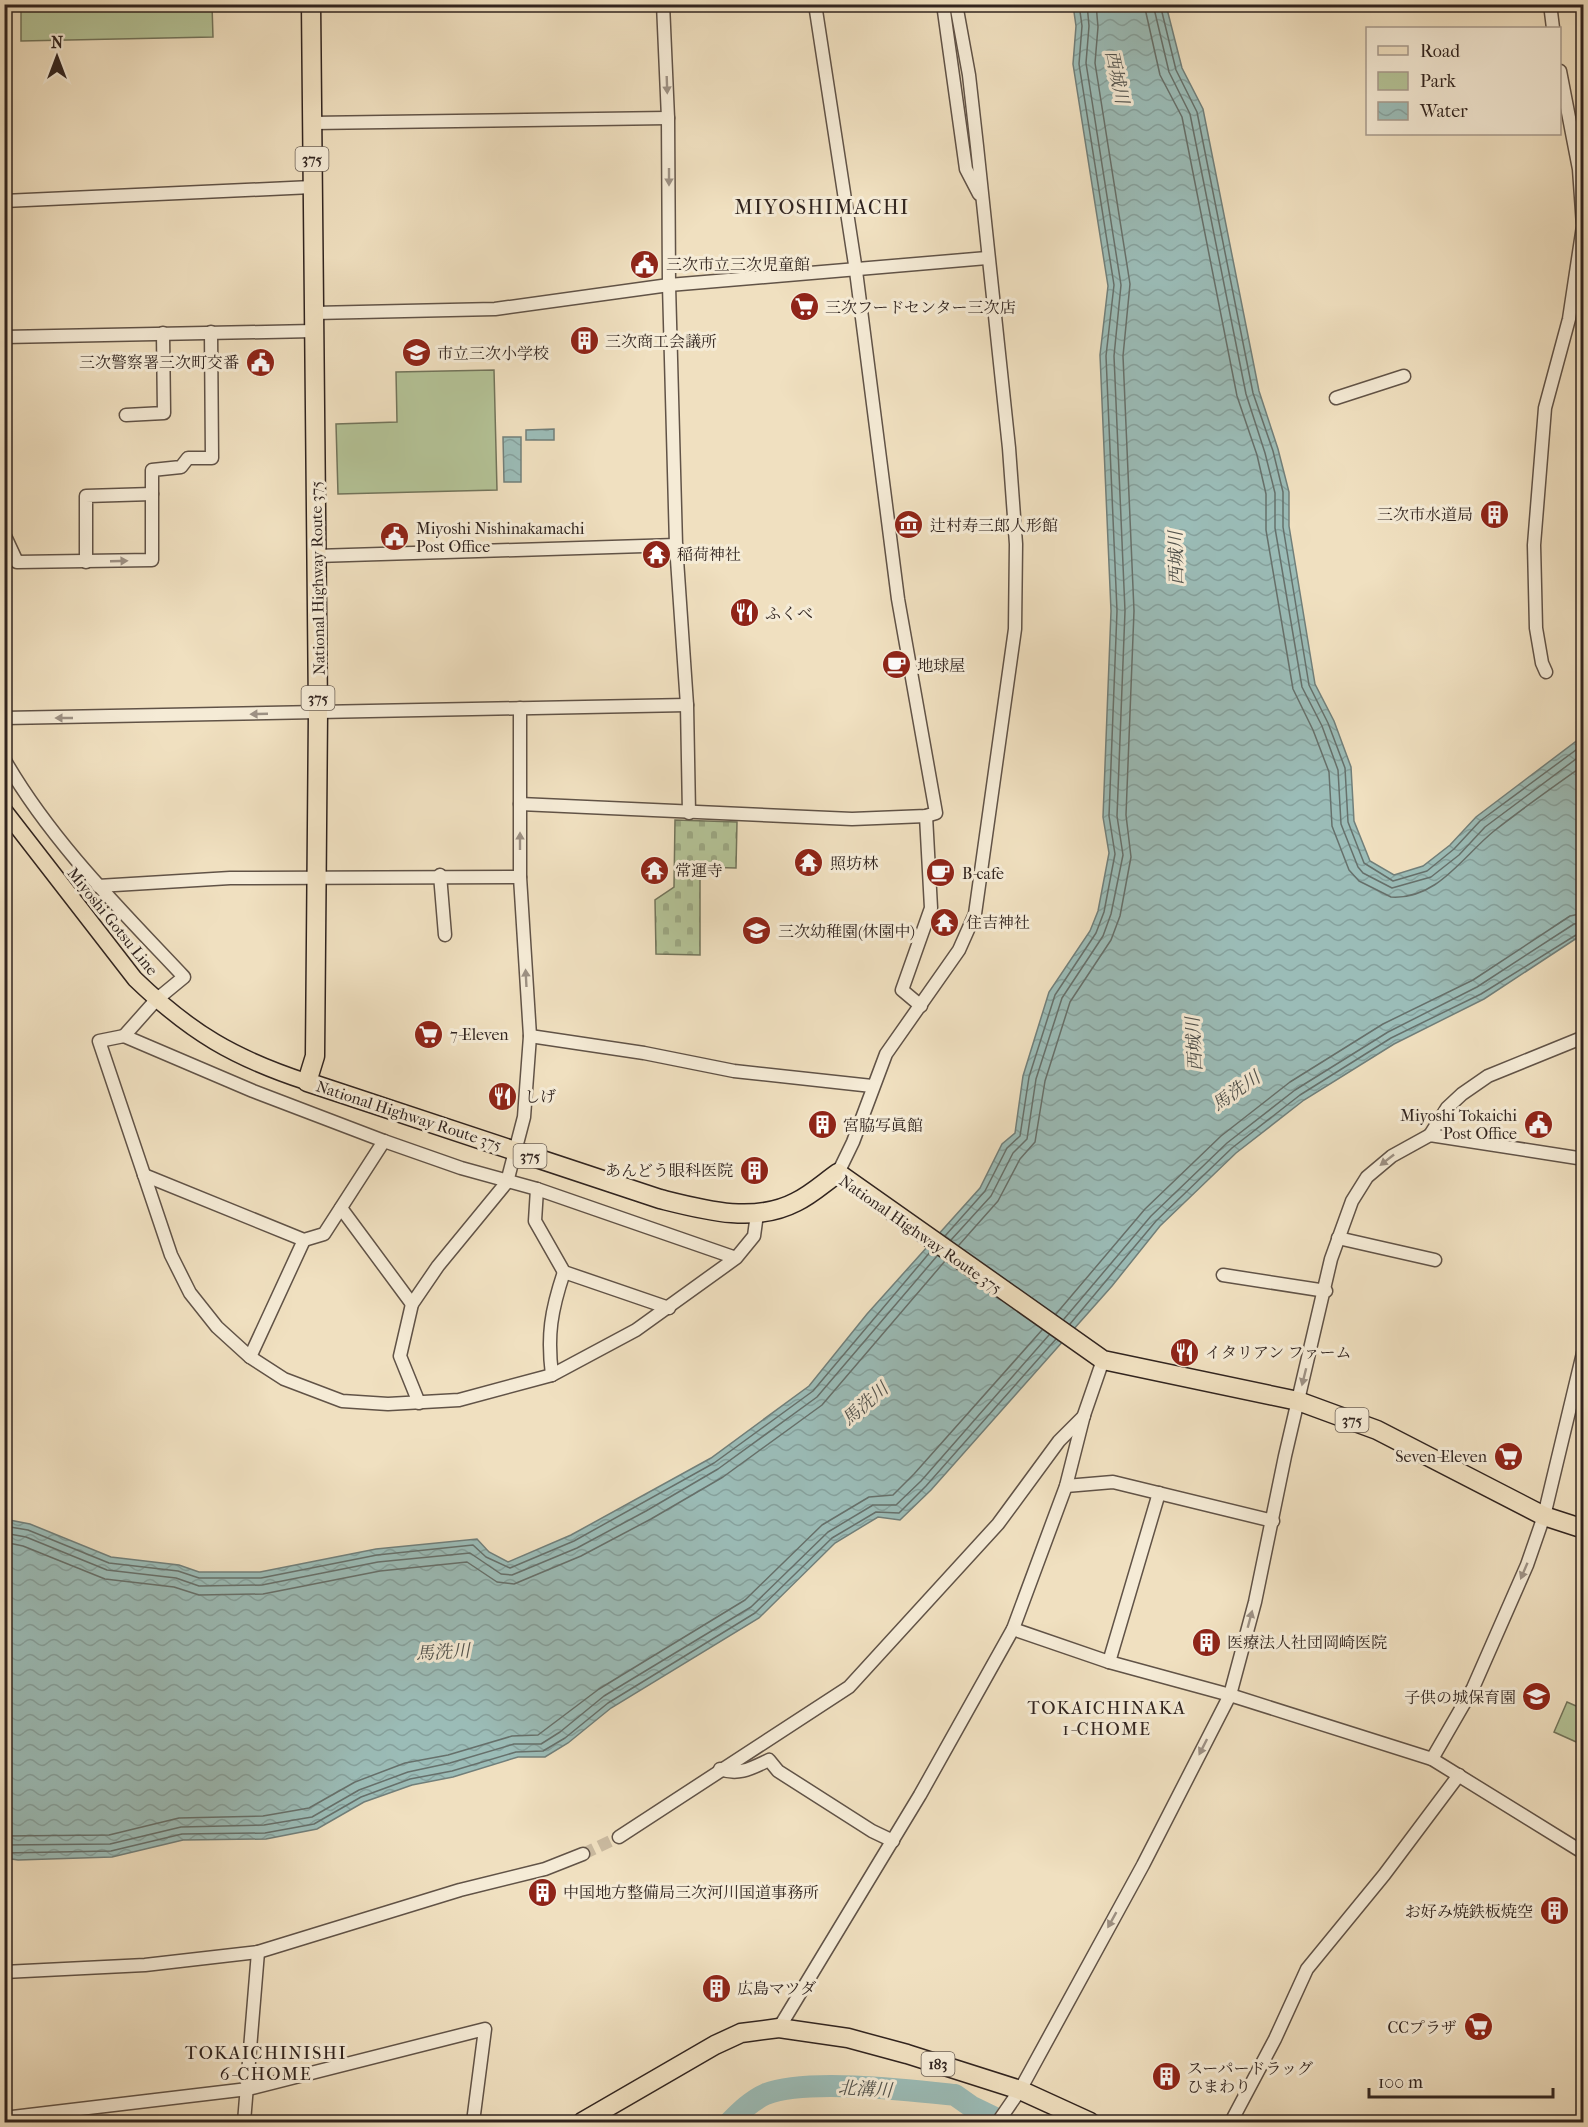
<svg xmlns="http://www.w3.org/2000/svg" width="1588" height="2127" font-family="'IM FELL French Canon','Noto Serif JP',serif">
	<style>
		.green { fill: #b4c397; stroke: #72745b; stroke-width: 1.5 }
		.cemetery { fill: url(#cemetery-stones); stroke: #72745b; stroke-width: 1.5 }
		.water { fill: url(#water-waves); stroke: #717f7a; stroke-width: 1.5 }
		.lines { fill: none; stroke-linecap: round; stroke-linejoin: round }
		.shore { stroke: #66706b; stroke-width: 1.5 }
		.river { stroke: #9bbcb7; stroke-width: 22 }
		.minor-tunnel { stroke: #cabaa0; stroke-width: 12; stroke-dasharray: 12 6; stroke-linecap: butt }
		.minor-casing { stroke: #615347; stroke-width: 15 }
		.major-casing { stroke: #31241f; stroke-width: 18 }
		.highway-casing { stroke: #31241f; stroke-width: 21 }
		.minor { stroke: #f5ebd6; stroke-width: 12 }
		.major { stroke: #f0e0c0; stroke-width: 15 }
		.highway { stroke: #f0e0c0; stroke-width: 18 }
		.oneway { fill: #9d9184 }
		.labels { text-anchor: middle; stroke-width: 6; stroke-linejoin: round; paint-order: stroke }
		.shield { fill: #f5ebd6; stroke: #6c6056; stroke-width: 1.5 }
		.shield-label { font-size: 15px; font-weight: bold; fill: #31241f }
		.poi-label { font-size: 16px; fill: #31241f; stroke: #f5ebd6; text-anchor: start }
		.street-label { font-size: 16px; fill: #31241f; stroke: #f5ebd6 }
		.water-label { font-size: 18px; font-style: italic; fill: #51524d; stroke: #f5ebd6 }
		.neighbourhood-label { font-size: 18px; letter-spacing: 1.5px; fill: #31241f; stroke: #f5ebd6 }
		.quarter-label { font-size: 20px; letter-spacing: 1.5px; fill: #31241f; stroke: #f5ebd6 }
	</style>
	<defs>
		<pattern id="cemetery-stones" width="16" height="16" patternUnits="userSpaceOnUse" patternTransform="scale(1.5)"><rect width="16" height="16" fill="#b4c397"/><path d="M2 7V4a2 2 0 0 1 4 0v3zM10 15v-3a2 2 0 0 1 4 0v3z" fill="#9ba782"/></pattern>
		<pattern id="water-waves" width="16" height="10" patternUnits="userSpaceOnUse" patternTransform="scale(1.5)"><rect width="16" height="10" fill="#9bbcb7"/><path d="M0 5q4-4 8 0t8 0" fill="none" stroke="#86a19d"/></pattern>
	</defs>
	<rect width="100%" height="100%" fill="#f0e0c0"/>
	<filter id="stains"><feTurbulence type="fractalNoise" baseFrequency=".00333" numOctaves="4"/><feColorMatrix values="0 0 0 0 .2 0 0 0 0 .09 0 0 0 0 .02 0 0 0 .5 -.17"/></filter>
	<radialGradient id="worn" r=".72"><stop offset=".6" stop-color="#630" stop-opacity="0"/><stop offset="1" stop-color="#630" stop-opacity=".3"/></radialGradient>
	<g class="green">
		<polygon points="21,5 212,5 213,37 21,41"/>
		<polygon points="494,370 497,490 338,494 336,424 397,422 396,372"/>
		<polygon points="1567,1702 1583,1709 1583,1745 1554,1732"/>
	</g>
	<polygon class="cemetery" points="675,820 737,822 736,868 700,867 700,955 656,954 655,900 674,887"/>
	<g class="water">
		<polygon points="1073,5 1166,5 1182,68 1203,109 1259,391 1278,449 1289,492 1289,526 1315,684 1334,721 1351,767 1354,821 1370,861 1394,875 1423,866 1450,845 1476,817 1583,736 1583,934 1484,999 1394,1044 1304,1100 1236,1153 1160,1226 1112,1286 931,1490 900,1520 878,1517 835,1543 759,1618 611,1708 568,1743 545,1757 518,1757 453,1777 412,1785 364,1802 317,1829 266,1839 183,1840 112,1857 18,1860 5,1858 4,1519 30,1524 111,1557 179,1565 199,1572 260,1572 376,1549 477,1539 489,1552 508,1562 571,1535 711,1458 809,1386 867,1314 980,1188 1002,1144 1015,1133 1023,1076 1049,992 1090,931 1098,911 1109,853 1103,817 1111,611 1100,355 1108,286 1073,64 1076,26"/>
		<polygon points="554,429 554,440 526,440 526,430"/>
		<polygon points="503,437 521,437 521,482 504,482"/>
	</g>
	<g class="lines">
		<g class="shore">
			<path d="M1144,4L1160,75L1182,117L1237,396L1257,455L1266,494V530L1293,689L1313,730L1329,772L1332,826L1349,870L1359,881L1391,897C1437,900 1462,857 1494,831C1523,808 1553,787 1584,765"/>
			<polyline points="1153,4 1169,72 1190,114 1246,394 1265,453 1275,493 1275,528 1302,687 1322,726 1338,770 1341,824 1358,867 1363,873 1392,888 1431,877 1459,855 1485,827 1584,753"/>
			<polyline points="1160,4 1176,70 1197,112 1253,393 1273,451 1283,492 1283,527 1309,685 1328,723 1345,768 1348,822 1364,863 1393,881 1427,871 1454,849 1480,821 1584,744"/>
			<polyline points="945,1236 985,1191 1007,1148 1020,1136 1029,1077 1055,995 1096,933 1104,912 1115,854 1109,816 1117,611 1106,356 1114,285 1079,64 1082,26 1079,4"/>
			<polyline points="951,1240 991,1196 1013,1153 1027,1139 1036,1079 1062,998 1103,936 1111,914 1123,855 1117,816 1125,611 1114,356 1121,285 1086,63 1089,26 1087,4"/>
			<polyline points="959,1245 998,1201 1020,1159 1035,1142 1045,1081 1070,1002 1111,940 1120,916 1131,857 1126,815 1134,611 1123,356 1130,284 1095,63 1098,27 1096,4"/>
			<polyline points="1056,1314 1145,1209 1221,1136 1290,1082 1383,1024 1473,980 1570,916 1584,913"/>
			<polyline points="1064,1319 1151,1216 1227,1143 1295,1090 1388,1032 1477,987 1574,924 1584,922"/>
			<polyline points="1070,1324 1156,1221 1232,1148 1300,1095 1391,1038 1481,994 1584,930"/>
			<polyline points="4,1526 28,1530 109,1563 178,1571 199,1578 261,1578 377,1555 473,1545 486,1557 510,1568 574,1541 714,1463 813,1391 931,1251"/>
			<polyline points="4,1533 26,1537 107,1570 176,1578 199,1586 262,1585 378,1562 470,1553 501,1574 512,1575 577,1548 646,1511 718,1469 817,1397 937,1256"/>
			<polyline points="4,1542 23,1546 105,1579 174,1587 199,1595 263,1594 380,1571 467,1562 497,1582 514,1584 581,1556 651,1519 723,1477 822,1405 945,1261"/>
			<polyline points="4,1836 109,1835 179,1818 263,1816 309,1808 355,1782 405,1763 448,1755 512,1736 538,1735 599,1689 745,1600 822,1525 869,1497 893,1495 914,1474 1042,1330"/>
			<polyline points="4,1845 110,1844 181,1827 264,1825 312,1817 359,1790 408,1772 450,1763 514,1744 541,1744 560,1732 604,1696 751,1607 828,1532 873,1505 896,1505 921,1481 1049,1335"/>
			<polyline points="4,1853 111,1851 182,1834 265,1833 314,1824 361,1797 410,1779 452,1771 516,1752 543,1751 565,1738 608,1703 755,1613 832,1538 876,1512 899,1513 926,1486 1056,1339"/>
		</g>
		<path class="river" d="M730,2122C740,2112 752,2100 766,2094C807,2078 909,2090 955,2095L972,2107L1003,2122"/>
		<polyline class="minor-tunnel" points="583,1854 619,1837"/>
		<defs>
			<g id="minor">
				<polyline points="663,4 668,118 669,285 676,545 687,705 689,813"/>
				<polyline points="943,4 966,169 979,194"/>
				<polyline points="1550,4 1553,28"/>
				<polyline points="312,123 668,118"/>
				<polyline points="4,201 312,187"/>
				<polyline points="314,313 495,309 669,285 987,258"/>
				<polyline points="4,337 314,331"/>
				<polyline points="1336,398 1404,376"/>
				<polyline points="126,415 164,413 163,333"/>
				<polyline points="4,534 17,562 152,560 152,470 181,467 188,458 212,458 211,332"/>
				<polyline points="316,556 676,545"/>
				<polyline points="86,562 86,496 152,494"/>
				<polyline points="1546,672 1542,663 1536,628 1534,545 1545,408 1569,319 1583,226 1579,169 1560,71"/>
				<polyline points="4,718 687,705"/>
				<path d="M4,759C51,841 120,909 184,977L156,1000L124,1036"/>
				<polyline points="520,804 852,819 926,816 936,813 898,599 856,271 815,4"/>
				<polyline points="440,875 445,935"/>
				<polyline points="98,886 230,878 520,877"/>
				<polyline points="921,1006 902,990 931,908 926,816"/>
				<polyline points="530,1036 644,1053 734,1071 872,1086"/>
				<polyline points="1430,1135 1447,1108 1462,1094 1488,1076 1584,1037"/>
				<polyline points="838,1173 853,1142 886,1054 959,950 975,914 1015,629 1016,544 1009,448 977,146 969,75 956,4"/>
				<polyline points="144,1175 304,1240 324,1234 384,1141"/>
				<polyline points="537,1189 535,1221 564,1272 669,1308"/>
				<polyline points="341,1208 412,1304"/>
				<polyline points="1338,1238 1435,1260"/>
				<polyline points="736,1258 537,1189 461,1168 384,1141 253,1091 124,1036 99,1041 171,1255 190,1293 217,1327 250,1357 284,1379 342,1401 388,1404 459,1400 552,1375 636,1330 736,1258 754,1236 757,1214"/>
				<polyline points="1223,1275 1326,1291"/>
				<polyline points="250,1357 304,1240"/>
				<path d="M552,1375C547,1335 551,1311 564,1272"/>
				<polyline points="419,1403 400,1356 412,1304 438,1266 507,1182 524,1117 530,1036 520,877 520,708"/>
				<polyline points="1066,1486 1113,1482 1273,1521"/>
				<polyline points="1013,1629 1109,1662 1230,1695 1432,1759 1584,1853"/>
				<polyline points="1109,1662 1159,1493"/>
				<polyline points="1432,1759 1473,1688 1527,1565 1544,1516 1584,1349"/>
				<path d="M720,1769C739,1776 752,1768 769,1760L778,1771L872,1831L893,1841"/>
				<polyline points="619,1837 849,1687 998,1524 1059,1441 1084,1416"/>
				<polyline points="4,1972 145,1965 258,1952 460,1890 545,1869 583,1854"/>
				<polyline points="779,2028 920,1795 1013,1629 1066,1486 1084,1415 1103,1360"/>
				<polyline points="4,2118 248,2089 485,2029 473,2122"/>
				<polyline points="244,2122 258,1952"/>
				<polyline points="998,2122 1020,2090 1143,1865 1230,1695 1255,1602 1285,1456 1331,1259 1352,1201 1367,1177 1392,1156 1430,1135 1584,1159"/>
				<polyline points="1231,2122 1275,2039 1307,1969 1384,1875 1459,1775"/>
			</g>
			<path id="major" d="M4,810L135,979C191,1033 234,1058 307,1082"/>
			<g id="highway">
				<path d="M311,4L318,712L315,1056L307,1082L660,1199C704,1210 754,1224 796,1202C811,1195 825,1182 838,1173L1103,1360L1298,1401L1377,1430L1544,1516L1584,1529"/>
				<polyline points="582,2122 715,2045 741,2033 779,2028 848,2038 907,2054 1020,2090 1090,2122"/>
			</g>
		</defs>
		<use href="#minor" class="minor-casing"/>
		<use href="#major" class="major-casing"/>
		<use href="#highway" class="highway-casing"/>
		<use href="#minor" class="minor"/>
		<use href="#major" class="major"/>
		<use href="#highway" class="highway"/>
	</g>
	<defs><path id="oneway-solid" d="M-6-.8H1V-3.2L6.5 0L1 3.2V.8H-6Z" transform="scale(1.5)"/></defs>
	<g class="oneway">
		<use href="#oneway-solid" transform="translate(667 85) rotate(88)"/>
		<use href="#oneway-solid" transform="translate(669 177) rotate(90)"/>
		<use href="#oneway-solid" transform="translate(119 561) rotate(-2)"/>
		<use href="#oneway-solid" transform="translate(259 714) rotate(178)"/>
		<use href="#oneway-solid" transform="translate(64 718) rotate(-180)"/>
		<use href="#oneway-solid" transform="translate(520 841) rotate(-90)"/>
		<use href="#oneway-solid" transform="translate(526 978) rotate(-93)"/>
		<use href="#oneway-solid" transform="translate(1387 1160) rotate(142)"/>
		<use href="#oneway-solid" transform="translate(1304 1377) rotate(104)"/>
		<use href="#oneway-solid" transform="translate(1524 1571) rotate(113)"/>
		<use href="#oneway-solid" transform="translate(1250 1619) rotate(-75)"/>
		<use href="#oneway-solid" transform="translate(1203 1747) rotate(117)"/>
		<use href="#oneway-solid" transform="translate(1112 1920) rotate(119)"/>
	</g>
	<defs>
		<symbol id="civic-disc" viewBox="-11 -11 22 22"><circle r="9.5" fill="#8f2418" stroke="#f5ebd6"/><path d="M-.6-6.5H3V-4.5H.6V-3L4-1V1h2V6H-6V1h2V-1L-.6-3ZM-1.2 2.5V6h2.4V2.5Z" fill="#fff"/></symbol>
		<symbol id="supermarket-disc" viewBox="-11 -11 22 22"><circle r="9.5" fill="#8f2418" stroke="#f5ebd6"/><path d="M-6-5.5h2.5l.6 2H6L4.5 2H-2.5L-4.4-4H-6ZM-1.5 3.2a1.3 1.3 0 1 0 .1 0ZM3 3.2a1.3 1.3 0 1 0 .1 0Z" fill="#fff"/></symbol>
		<symbol id="building-disc" viewBox="-11 -11 22 22"><circle r="9.5" fill="#8f2418" stroke="#f5ebd6"/><path d="M-4-6H4V6H1V3H-1V6H-4ZM-2.5-4.3h1.7v1.8h-1.7ZM.8-4.3h1.7v1.8H.8ZM-2.5-1h1.7V.8h-1.7ZM.8-1h1.7V.8H.8Z" fill="#fff"/></symbol>
		<symbol id="school-disc" viewBox="-11 -11 22 22"><circle r="9.5" fill="#8f2418" stroke="#f5ebd6"/><path d="M0-5L7-2L0 1L-7-2ZM-4 1L0 2.5L4 1V4Q0 6-4 4Z" fill="#fff"/></symbol>
		<symbol id="museum-disc" viewBox="-11 -11 22 22"><circle r="9.5" fill="#8f2418" stroke="#f5ebd6"/><path d="M0-6L6-3V-2H-6V-3ZM-5-1h2V3h-2ZM-1-1h2V3h-2ZM3-1h2V3H3ZM-6 4H6V6H-6Z" fill="#fff"/></symbol>
		<symbol id="temple-disc" viewBox="-11 -11 22 22"><circle r="9.5" fill="#8f2418" stroke="#f5ebd6"/><path d="M0-6L5-2H3V0L6.5 2.5H4V6H1.5V3h-3V6H-4V2.5H-6.5L-3 0V-2H-5Z" fill="#fff"/></symbol>
		<symbol id="restaurant-disc" viewBox="-11 -11 22 22"><circle r="9.5" fill="#8f2418" stroke="#f5ebd6"/><path d="M-5-6h1v4h1v-4h1v4h1v-4h1v5L-1.5 .5V6h-2V.5L-5-1ZM5-6V6H3V1.5H1.5Q1.5-4 5-6Z" fill="#fff"/></symbol>
		<symbol id="cafe-disc" viewBox="-11 -11 22 22"><circle r="9.5" fill="#8f2418" stroke="#f5ebd6"/><path d="M-5.5-4.5H6V0H3Q3 3.5 0 3.5H-2.5Q-5.5 3.5-5.5 0ZM3-3.2v2h1.7v-2ZM-6 4.5H4V6H-6Z" fill="#fff"/></symbol>
	</defs>
	<g fill-rule="evenodd">
		<use href="#civic-disc" x="628" y="248" width="33" height="33"/>
		<use href="#supermarket-disc" x="788" y="290" width="33" height="33"/>
		<use href="#building-disc" x="568" y="324" width="33" height="33"/>
		<use href="#school-disc" x="400" y="336" width="33" height="33"/>
		<use href="#civic-disc" x="244" y="346" width="33" height="33"/>
		<use href="#building-disc" x="1478" y="498" width="33" height="33"/>
		<use href="#museum-disc" x="892" y="508" width="33" height="33"/>
		<use href="#civic-disc" x="378" y="520" width="33" height="33"/>
		<use href="#temple-disc" x="640" y="538" width="33" height="33"/>
		<use href="#restaurant-disc" x="728" y="596" width="33" height="33"/>
		<use href="#cafe-disc" x="880" y="648" width="33" height="33"/>
		<use href="#temple-disc" x="792" y="846" width="33" height="33"/>
		<use href="#temple-disc" x="638" y="854" width="33" height="33"/>
		<use href="#cafe-disc" x="924" y="856" width="33" height="33"/>
		<use href="#temple-disc" x="928" y="906" width="33" height="33"/>
		<use href="#school-disc" x="740" y="914" width="33" height="33"/>
		<use href="#supermarket-disc" x="412" y="1018" width="33" height="33"/>
		<use href="#restaurant-disc" x="486" y="1080" width="33" height="33"/>
		<use href="#civic-disc" x="1522" y="1108" width="33" height="33"/>
		<use href="#building-disc" x="806" y="1108" width="33" height="33"/>
		<use href="#building-disc" x="738" y="1154" width="33" height="33"/>
		<use href="#restaurant-disc" x="1168" y="1336" width="33" height="33"/>
		<use href="#supermarket-disc" x="1492" y="1440" width="33" height="33"/>
		<use href="#building-disc" x="1190" y="1626" width="33" height="33"/>
		<use href="#school-disc" x="1520" y="1680" width="33" height="33"/>
		<use href="#building-disc" x="526" y="1876" width="33" height="33"/>
		<use href="#building-disc" x="1538" y="1894" width="33" height="33"/>
		<use href="#building-disc" x="700" y="1972" width="33" height="33"/>
		<use href="#supermarket-disc" x="1462" y="2010" width="33" height="33"/>
		<use href="#building-disc" x="1150" y="2060" width="33" height="33"/>
	</g>
	<g class="labels">
		<g class="shield">
			<rect x="295.5" y="147" width="33" height="24" rx="4.5"/>
			<rect x="301.5" y="686" width="33" height="24" rx="4.5"/>
			<rect x="513.5" y="1144" width="33" height="24" rx="4.5"/>
			<rect x="1335.5" y="1408" width="33" height="24" rx="4.5"/>
			<rect x="921.5" y="2052" width="33" height="24" rx="4.5"/>
		</g>
		<g class="shield-label">
			<text x="312" y="164">375</text>
			<text x="318" y="703">375</text>
			<text x="530" y="1161">375</text>
			<text x="1352" y="1425">375</text>
			<text x="938" y="2069">183</text>
		</g>
		<g class="poi-label">
			<text x="666" y="270">三次市立三次児童館</text>
			<text x="825" y="313">三次フードセンター三次店</text>
			<text x="605" y="347">三次商工会議所</text>
			<text x="437" y="359">市立三次小学校</text>
			<text x="239" y="368" text-anchor="end">三次警察署三次町交番</text>
			<text x="1473" y="520" text-anchor="end">三次市水道局</text>
			<text x="930" y="531">辻村寿三郎人形館</text>
			<text x="416" y="534">Miyoshi Nishinakamachi<tspan x="416" dy="18">Post Office</tspan></text>
			<text x="677" y="560">稲荷神社</text>
			<text x="765" y="619">ふくべ</text>
			<text x="917" y="671">地球屋</text>
			<text x="830" y="869">照坊林</text>
			<text x="675" y="876">常運寺</text>
			<text x="962" y="879">B-cafe</text>
			<text x="966" y="928">住吉神社</text>
			<text x="778" y="937">三次幼稚園(休園中)</text>
			<text x="450" y="1040">7-Eleven</text>
			<text x="524" y="1102">しげ</text>
			<text x="1517" y="1121" text-anchor="end">Miyoshi Tokaichi<tspan x="1517" dy="18">Post Office</tspan></text>
			<text x="843" y="1131">宮脇写眞館</text>
			<text x="733" y="1176" text-anchor="end">あんどう眼科医院</text>
			<text x="1205" y="1358">イタリアン ファーム</text>
			<text x="1487" y="1462" text-anchor="end">Seven-Eleven</text>
			<text x="1227" y="1648">医療法人社団岡崎医院</text>
			<text x="1516" y="1703" text-anchor="end">子供の城保育園</text>
			<text x="563" y="1898">中国地方整備局三次河川国道事務所</text>
			<text x="1533" y="1917" text-anchor="end">お好み焼鉄板焼空</text>
			<text x="737" y="1994">広島マツダ</text>
			<text x="1457" y="2033" text-anchor="end">CCプラザ</text>
			<text x="1187" y="2074">スーパードラッグ<tspan x="1187" dy="18">ひまわり</tspan></text>
		</g>
		<g class="street-label">
			<text transform="translate(317 578) rotate(-91)" y="6">National Highway Route 375</text>
			<text transform="translate(113 921) rotate(51)" y="6">Miyoshi Gotsu Line</text>
			<text transform="translate(409 1115) rotate(18)" y="6">National Highway Route 375</text>
			<text transform="translate(921 1234) rotate(35)" y="6">National Highway Route 375</text>
		</g>
		<g class="water-label">
			<text transform="translate(1117 77) rotate(78)" y="6">西城川</text>
			<text transform="translate(1176 558) rotate(-91)" y="6">西城川</text>
			<text transform="translate(1194 1044) rotate(-93)" y="6">西城川</text>
			<text transform="translate(1236 1091) rotate(-35)" y="6">馬洗川</text>
			<text transform="translate(865 1404) rotate(-41)" y="6">馬洗川</text>
			<text transform="translate(443 1652) rotate(-3)" y="6">馬洗川</text>
			<text transform="translate(865 2089) rotate(3)" y="6">北溝川</text>
		</g>
		<g class="neighbourhood-label">
			<text x="1107" y="1714">TOKAICHINAKA<tspan x="1107" dy="21">1-CHOME</tspan></text>
			<text x="266" y="2059">TOKAICHINISHI<tspan x="266" dy="21">6-CHOME</tspan></text>
		</g>
		<g class="quarter-label">
			<text x="822" y="214">MIYOSHIMACHI</text>
		</g>
	</g>
	<rect width="1588" height="2127" fill="none" stroke="#f0e0c0" stroke-width="24"/>
	<rect x="6" y="6" width="1576" height="2115" fill="none" stroke="#31241f" stroke-width="3"/>
	<rect x="12" y="12" width="1564" height="2103" fill="none" stroke="#31241f" stroke-width="1.5"/>
	<rect x="1366" y="27" width="195" height="108" fill="#f5ebd6" stroke="#a79b8d" stroke-width="1.5"/>
	<rect x="1378" y="46" width="30" height="9" fill="#f0e0c0" stroke="#a79b8d" stroke-width="1.5"/>
	<text x="1420" y="57" font-size="18" fill="#31241f">Road</text>
	<rect x="1378" y="72" width="30" height="18" fill="#b4c397" stroke="#a79b8d" stroke-width="1.5"/>
	<text x="1420" y="87" font-size="18" fill="#31241f">Park</text>
	<rect x="1378" y="102" width="30" height="18" fill="url(#water-waves)" stroke="#a79b8d" stroke-width="1.5"/>
	<text x="1420" y="117" font-size="18" fill="#31241f">Water</text>
	<g transform="translate(57 57)" stroke="#f5ebd6" stroke-width="4.5" paint-order="stroke">
	<path d="M0-4.5L10 22L0 15L-10 22Z" fill="#31241f"/>
	<text y="-9" font-size="16" font-weight="bold" text-anchor="middle" fill="#31241f">N</text>
	</g>
	<path d="M1369 2088v9h184v-9" fill="none" stroke="#31241f" stroke-width="3"/>
	<text x="1378" y="2088" font-size="18" fill="#31241f" stroke="#f5ebd6" stroke-width="4.5" paint-order="stroke">100 m</text>
	<rect width="100%" height="100%" filter="url(#stains)"/>
	<rect width="100%" height="100%" fill="url(#worn)"/>
</svg>
